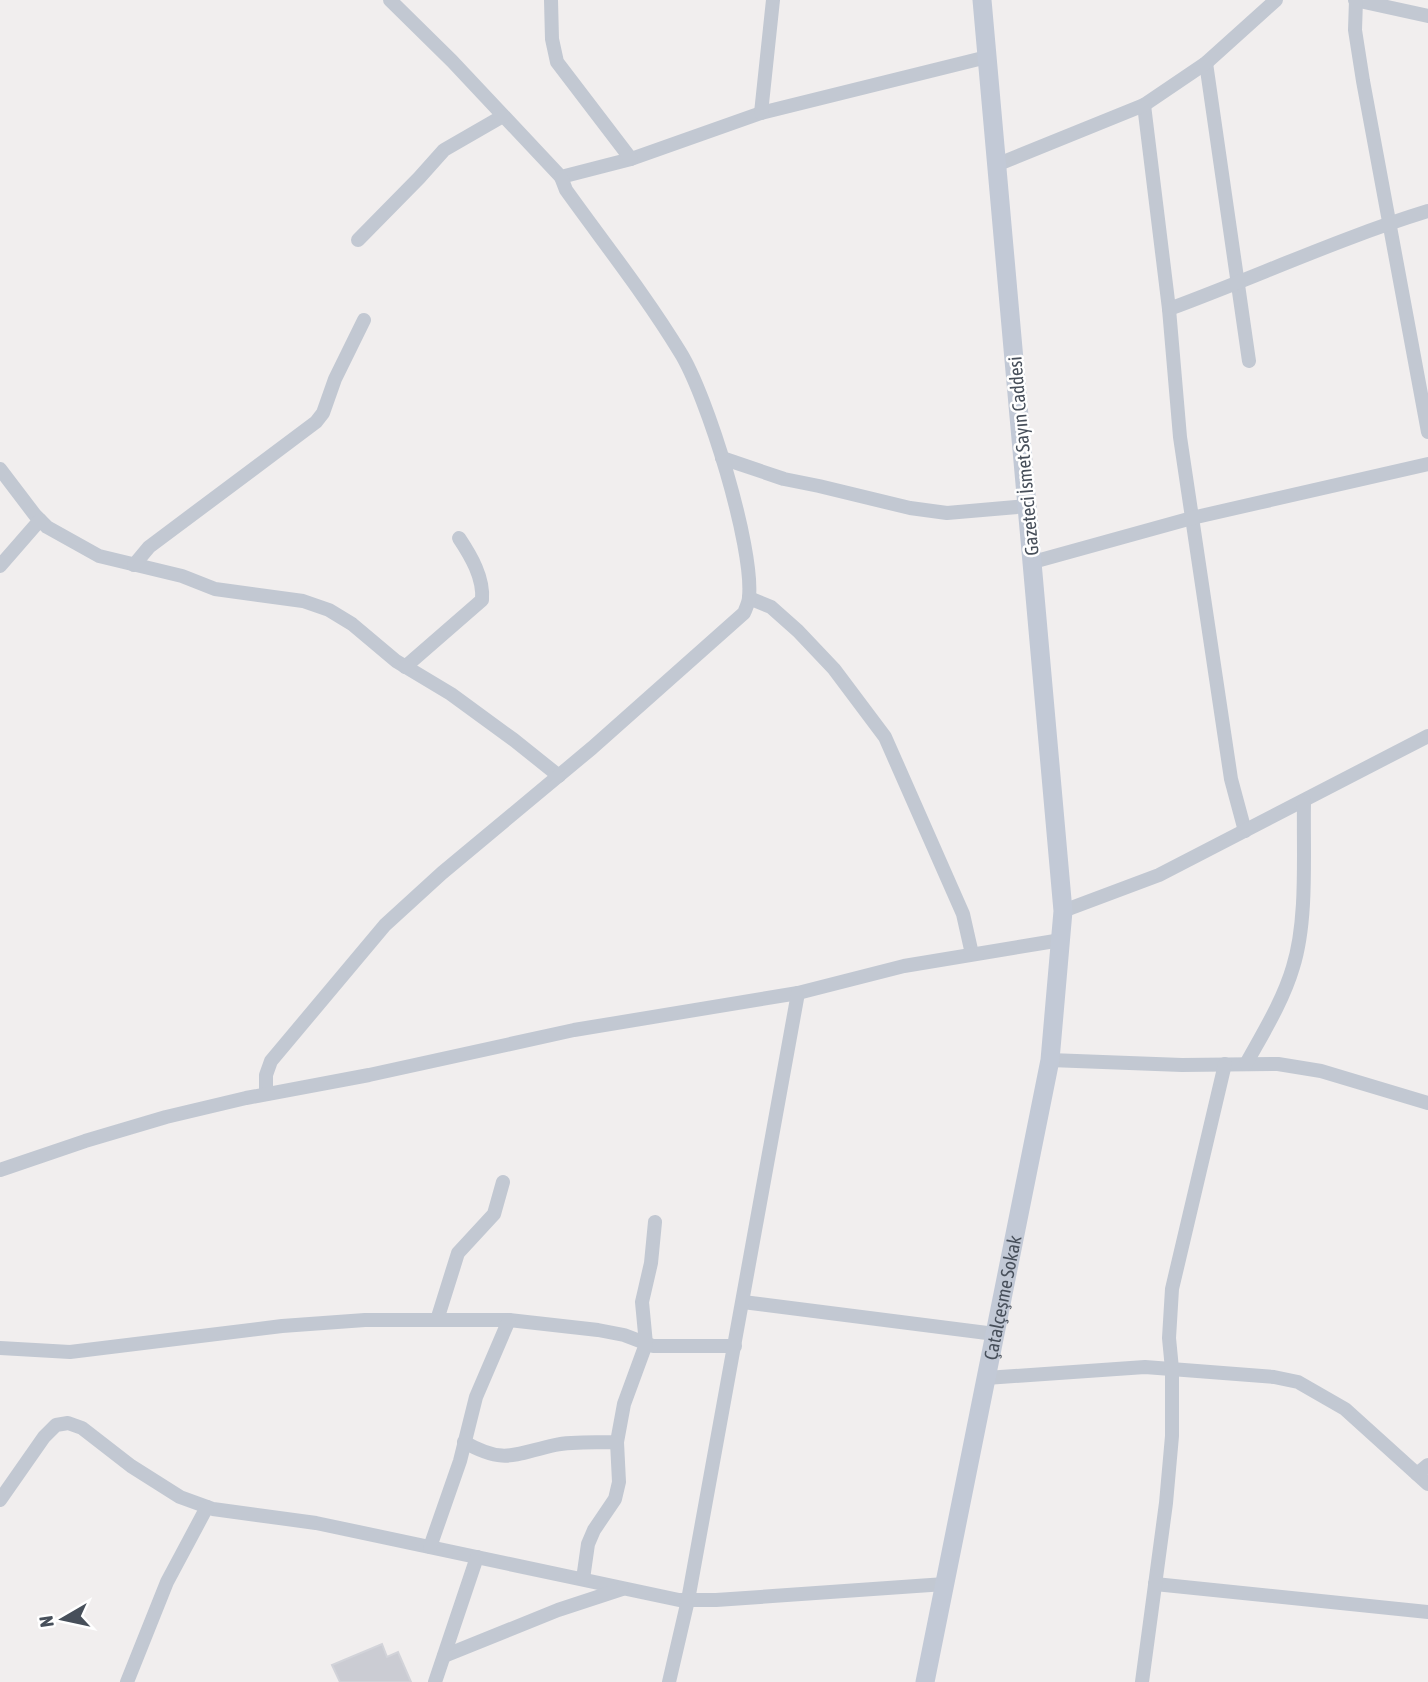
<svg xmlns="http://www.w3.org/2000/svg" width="1428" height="1682" font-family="'Asap Condensed',sans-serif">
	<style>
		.building { fill: #cbccd3; stroke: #d2d3d9; stroke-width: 2 }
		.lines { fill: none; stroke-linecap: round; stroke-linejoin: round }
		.street { stroke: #c2c8d2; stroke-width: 14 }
		.secondary { stroke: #c2c9d6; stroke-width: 19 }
		.labels { text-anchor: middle; stroke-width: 5; stroke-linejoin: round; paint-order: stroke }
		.street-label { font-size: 19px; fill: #474f5a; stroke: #fff }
	</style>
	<rect width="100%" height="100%" fill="#f1eeee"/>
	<polygon class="building" points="382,1644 387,1657 398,1652 411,1682 340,1682 332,1665"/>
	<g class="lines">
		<g class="street">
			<polyline points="390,0 452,61 561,177 631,159 761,113 987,57"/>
			<polyline points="551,0 552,39 557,62 631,159"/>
			<polyline points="1355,0 1428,16"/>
			<polyline points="1356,0 1355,30 1363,81 1428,432"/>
			<polyline points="1206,63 1249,361"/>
			<polyline points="1144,105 1169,309 1180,437 1231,779 1245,831"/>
			<polyline points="761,113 773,0"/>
			<polyline points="996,165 1144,105 1206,63 1276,0"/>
			<polyline points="358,240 419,178 444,150 503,116"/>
			<path d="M1169,309C1256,277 1340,238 1428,211"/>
			<polyline points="722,458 784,479 819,486 910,508 947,513 1028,506"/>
			<polyline points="0,469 35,515 47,527 99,556 182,576 215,589 303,601 329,610 352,624 396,661 451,694 514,740 559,776"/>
			<polyline points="1033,562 1192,518 1428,464"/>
			<polyline points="134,565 149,547 316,422 323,413 335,379 364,320"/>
			<polyline points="0,566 40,520"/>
			<polyline points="749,598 771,607 798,631 834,669 885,737 963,914 972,954"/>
			<path d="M405,667L482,600C484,578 471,556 459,538"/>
			<polyline points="1063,911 1159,875 1428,736"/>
			<polyline points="1050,1060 1182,1065 1278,1064 1321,1071 1428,1103"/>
			<path d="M1246,1064C1263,1033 1283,1001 1293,967C1308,919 1303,852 1304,801"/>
			<path d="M266,1094V1075L271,1061L385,925L442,873L592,748L744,613C746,608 749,602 749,597C754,547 707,395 680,352C646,296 604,243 566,190L561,177"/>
			<polyline points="0,1170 85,1141 166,1117 246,1098 369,1075 574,1030 798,993 904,966 1061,940"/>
			<polyline points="743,1302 995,1334"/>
			<polyline points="437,1320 458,1253 494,1214 503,1182"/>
			<polyline points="0,1348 70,1352 282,1326 365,1320 509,1320 598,1330 624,1335 653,1346 735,1346"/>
			<polyline points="986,1378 1145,1367 1274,1377 1298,1382 1345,1409 1428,1484"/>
			<path d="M464,1442C505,1465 514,1454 555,1445C574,1441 597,1443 617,1442"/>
			<polyline points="1417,1474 1428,1465"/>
			<polyline points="0,1500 44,1437 56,1425 68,1423 82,1428 131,1466 180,1497 213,1509 316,1523 679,1600 716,1600 945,1584"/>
			<polyline points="430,1547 460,1461 476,1397 509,1320"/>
			<polyline points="583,1579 588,1544 594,1530 615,1499 619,1482 617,1442 624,1404 646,1344 642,1302 651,1263 655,1222"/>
			<polyline points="1155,1584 1428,1612"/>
			<polyline points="444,1656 558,1610 622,1589"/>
			<polyline points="127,1682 167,1582 207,1507"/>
			<polyline points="435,1682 477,1557"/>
			<polyline points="669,1682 688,1600 798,993"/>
			<polyline points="1142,1682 1166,1503 1172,1436 1172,1369 1169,1338 1172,1289 1225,1064"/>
		</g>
		<path class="secondary" id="s1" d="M925,1682L1050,1060L1063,911L982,0"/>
	</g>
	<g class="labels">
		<g class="street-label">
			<text transform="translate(1023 456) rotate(-95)" y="7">Gazeteci İsmet Sayın Caddesi</text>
			<text dy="7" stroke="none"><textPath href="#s1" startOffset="392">Çatalçeşme Sokak</textPath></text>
		</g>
	</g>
	<g transform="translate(63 1619) rotate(261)" stroke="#ffffff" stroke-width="5" paint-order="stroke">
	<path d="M0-5L12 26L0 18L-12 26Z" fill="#474f5a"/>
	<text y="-10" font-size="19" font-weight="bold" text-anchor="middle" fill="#474f5a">N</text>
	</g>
</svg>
